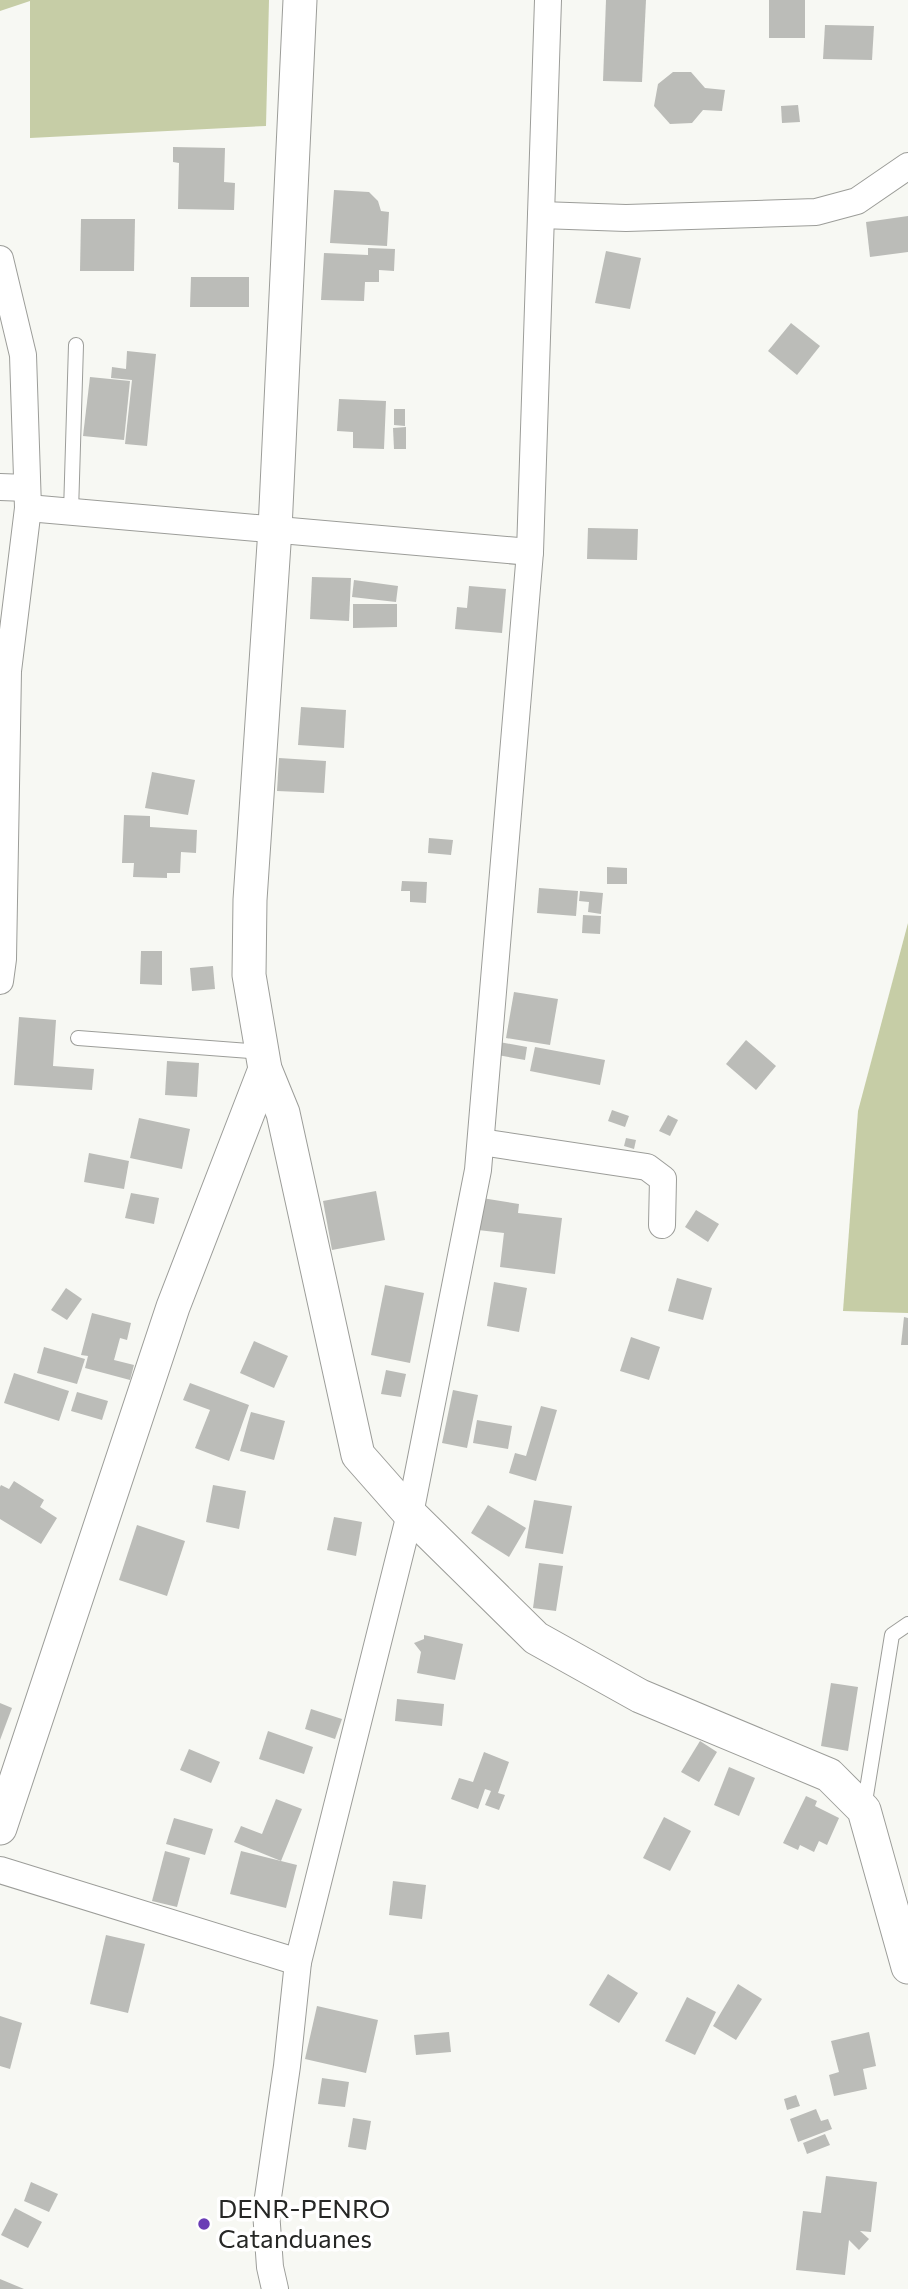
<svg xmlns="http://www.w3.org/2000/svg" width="908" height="2289" font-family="Commissioner,sans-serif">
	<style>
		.green { fill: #c6cda6 }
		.building { fill: #bbbcb8 }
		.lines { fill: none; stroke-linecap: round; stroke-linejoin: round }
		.service-casing { stroke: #9c9d99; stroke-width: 16 }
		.minor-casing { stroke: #9c9d99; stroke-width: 28 }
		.tertiary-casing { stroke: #9c9d99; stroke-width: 35 }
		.service { stroke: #fff; stroke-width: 14 }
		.minor { stroke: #fff; stroke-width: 26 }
		.tertiary { stroke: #fff; stroke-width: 33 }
		.poi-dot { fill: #6a3db5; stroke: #fff; stroke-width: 2.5 }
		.labels { text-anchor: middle; stroke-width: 7; stroke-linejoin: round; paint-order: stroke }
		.poi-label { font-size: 26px; fill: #262725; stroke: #fff; text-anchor: start }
	</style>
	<rect width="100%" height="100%" fill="#f7f8f3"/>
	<g class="green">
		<polygon points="0,0 269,0 266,126 30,138 30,1 0,11"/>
		<polygon points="908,923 908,1313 843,1311 858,1111"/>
	</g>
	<g class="building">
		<polygon points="606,0 646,0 642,82 603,81"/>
		<rect x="769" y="0" width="36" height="38"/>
		<polygon points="825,25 874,26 872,60 823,59"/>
		<polygon points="673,72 691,72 705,88 725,90 722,111 703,110 692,123 670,124 654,106 658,84"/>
		<polygon points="798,105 800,122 782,123 781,106"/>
		<polygon points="173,147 225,148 224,182 235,183 234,210 178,209 179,163 173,162"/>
		<polygon points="334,190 369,192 378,201 381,211 389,212 387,246 330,243"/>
		<polygon points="908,216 908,252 870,257 866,222"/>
		<polygon points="81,219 135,219 134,271 80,271"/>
		<polygon points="368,248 395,249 394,271 379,270 379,282 365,282 364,301 321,300 324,253 368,255"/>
		<polygon points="606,251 641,258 630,309 595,303"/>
		<polygon points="191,277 249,277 249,307 190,307"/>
		<polygon points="791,323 820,346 797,375 768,351"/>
		<polygon points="127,351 156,354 147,446 125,444 132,380 111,378 112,367 126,369"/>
		<polygon points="90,377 130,381 124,440 83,436"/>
		<polygon points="339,399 386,401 384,449 353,448 353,432 337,431"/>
		<polygon points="394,409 405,409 405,426 394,425"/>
		<polygon points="406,427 406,449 394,449 393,428"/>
		<polygon points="588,528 638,529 637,560 587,559"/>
		<polygon points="312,577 351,578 349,621 310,619"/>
		<polygon points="354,580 398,586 396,602 352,597"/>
		<polygon points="469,586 506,589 502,633 455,629 457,607 467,608"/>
		<polygon points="353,604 397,604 397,627 353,628"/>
		<polygon points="301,707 346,710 344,748 298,745"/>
		<polygon points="279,758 326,761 324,793 277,791"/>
		<polygon points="152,772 195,780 188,815 145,808"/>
		<polygon points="124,815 150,816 150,827 197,830 196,853 181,852 180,873 167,873 167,878 133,877 134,863 122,863"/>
		<polygon points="429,838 453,840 451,855 428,853"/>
		<polygon points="607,867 627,868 627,884 607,884"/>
		<polygon points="402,881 427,882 426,903 410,902 410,891 401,891"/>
		<polygon points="539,888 578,891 576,916 537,913"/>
		<polygon points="580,891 603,893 601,914 588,912 589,902 579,901"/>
		<polygon points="583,915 601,916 600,934 582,933"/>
		<polygon points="141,951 162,951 162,985 140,984"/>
		<polygon points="213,966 215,989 192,991 190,968"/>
		<polygon points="514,992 558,999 550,1045 506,1038"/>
		<polygon points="19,1017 56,1020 53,1066 94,1069 92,1090 14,1085"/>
		<polygon points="746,1040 776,1066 756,1090 726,1064"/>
		<polygon points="494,1041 527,1047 525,1060 492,1054"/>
		<polygon points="535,1047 605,1060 600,1085 530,1071"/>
		<polygon points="167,1061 199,1063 197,1097 165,1095"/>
		<polygon points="612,1110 629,1116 625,1127 608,1121"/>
		<polygon points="668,1115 678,1120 670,1136 659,1131"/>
		<polygon points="139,1118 190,1129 182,1169 130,1158"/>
		<polygon points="626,1138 636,1140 634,1149 624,1146"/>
		<polygon points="89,1153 129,1161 124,1189 84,1182"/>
		<polygon points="376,1191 385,1240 332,1250 323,1201"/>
		<polygon points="131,1193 159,1198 154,1224 125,1218"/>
		<polygon points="482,1198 519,1204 518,1213 562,1218 555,1274 500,1267 504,1233 478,1230"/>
		<polygon points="696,1210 719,1224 708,1242 685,1227"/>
		<polygon points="677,1278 712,1288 703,1320 668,1311"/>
		<polygon points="494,1282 527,1288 519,1332 487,1326"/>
		<polygon points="385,1285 424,1293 410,1363 371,1355"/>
		<polygon points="66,1288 82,1299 67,1320 51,1310"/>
		<polygon points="92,1313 131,1323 127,1340 120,1338 114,1360 134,1365 130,1380 85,1368 88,1356 81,1355"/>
		<polygon points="904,1317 908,1318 908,1345 901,1345"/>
		<polygon points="631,1337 660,1347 649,1380 620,1371"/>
		<polygon points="254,1341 288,1356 274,1388 240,1373"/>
		<polygon points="44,1347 85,1359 77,1384 37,1373"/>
		<polygon points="386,1370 406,1374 401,1397 381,1394"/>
		<polygon points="14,1373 69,1391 59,1421 4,1403"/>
		<polygon points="190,1383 249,1405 229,1461 195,1448 210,1410 183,1400"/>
		<polygon points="453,1390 478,1395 467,1448 442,1443"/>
		<polygon points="77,1392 108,1401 102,1420 71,1411"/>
		<polygon points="541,1406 557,1410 536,1481 509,1473 515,1453 526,1456"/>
		<polygon points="251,1412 285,1421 274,1460 240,1451"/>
		<polygon points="477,1420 512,1426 508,1449 473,1443"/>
		<polygon points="14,1481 44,1500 40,1507 57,1518 41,1544 0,1519 0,1487 1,1485 9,1489"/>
		<polygon points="213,1485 246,1491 239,1529 206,1522"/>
		<polygon points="534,1500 572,1506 563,1554 525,1548"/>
		<polygon points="488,1505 526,1528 509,1557 471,1533"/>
		<polygon points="334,1517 362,1522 356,1556 327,1550"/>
		<polygon points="137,1525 185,1541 167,1596 119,1580"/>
		<polygon points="539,1563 563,1566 556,1611 533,1608"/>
		<polygon points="424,1635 463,1644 455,1680 417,1673 421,1652 414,1643 424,1639"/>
		<polygon points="831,1683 858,1687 848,1751 821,1746"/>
		<polygon points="397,1699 444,1704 442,1726 395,1721"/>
		<polygon points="0,1703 12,1708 0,1740"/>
		<polygon points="311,1709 342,1719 335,1739 305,1729"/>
		<polygon points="268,1731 313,1747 304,1774 259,1759"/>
		<polygon points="700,1741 717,1752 699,1782 681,1772"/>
		<polygon points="189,1749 220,1762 211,1783 180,1770"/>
		<polygon points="484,1752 509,1762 498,1793 505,1795 499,1810 485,1805 491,1791 485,1789 478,1809 451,1799 459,1778 473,1782"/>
		<polygon points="729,1767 755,1778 739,1816 714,1805"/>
		<polygon points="806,1796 817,1801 815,1806 839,1818 827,1845 819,1841 814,1852 800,1845 798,1850 783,1843"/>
		<polygon points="276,1799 302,1809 281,1861 234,1842 241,1826 262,1834"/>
		<polygon points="664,1817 691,1831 670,1871 643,1858"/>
		<polygon points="174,1818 213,1829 205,1855 166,1844"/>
		<polygon points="165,1851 190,1858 177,1907 152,1901"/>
		<polygon points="241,1851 297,1865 286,1908 230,1894"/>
		<polygon points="393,1881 426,1885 422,1919 389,1915"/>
		<polygon points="106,1935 145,1944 128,2013 90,2004"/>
		<polygon points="608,1974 638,1993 619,2023 589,2005"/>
		<polygon points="738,1984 762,1999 736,2040 713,2026"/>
		<polygon points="687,1997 716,2012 695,2055 665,2041"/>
		<polygon points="317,2006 378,2020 366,2073 305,2059"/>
		<polygon points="0,2016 22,2023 10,2069 0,2066"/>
		<polygon points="449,2032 451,2052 416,2055 414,2035"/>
		<polygon points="869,2032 876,2066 863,2069 867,2089 834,2096 829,2075 839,2072 831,2041"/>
		<polygon points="322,2078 349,2082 345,2107 318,2104"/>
		<polygon points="796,2095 800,2106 787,2110 784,2099"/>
		<polygon points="816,2109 821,2121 828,2119 832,2129 798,2142 790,2119"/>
		<polygon points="353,2118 371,2121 366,2150 348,2147"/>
		<polygon points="825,2134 830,2145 807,2154 803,2143"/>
		<polygon points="826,2176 877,2182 871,2232 860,2231 869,2239 859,2250 849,2240 845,2275 796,2270 803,2211 821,2213"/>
		<polygon points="31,2182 58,2194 49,2212 24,2201"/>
		<polygon points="15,2208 42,2222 28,2248 1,2235"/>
		<polygon points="0,2279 24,2289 0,2289"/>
	</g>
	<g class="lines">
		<defs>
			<g id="service">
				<polyline points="71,512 76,345"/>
				<polyline points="78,1038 262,1052"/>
				<polyline points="864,1808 892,1635 908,1624"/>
			</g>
			<g id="minor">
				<polyline points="541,215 626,218 816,212 857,201 908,166"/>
				<polyline points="0,259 23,355 28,508 8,671 3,959 0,981"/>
				<polyline points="0,487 27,488"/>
				<polyline points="28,508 530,552"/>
				<polyline points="481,1142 647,1167 663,1179 662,1225"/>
				<polyline points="0,1870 298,1962"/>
				<polyline points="275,2289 270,2267 266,2211 287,2066 298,1962 410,1514 478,1170 530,552 548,0"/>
			</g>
			<g id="tertiary">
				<polyline points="300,0 275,529 250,900 249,975 265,1069 283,1113 358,1455 410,1514 536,1638 640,1696 829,1775 864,1810 908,1967"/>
				<polyline points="0,1828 173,1307 265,1069"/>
			</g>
		</defs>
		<use href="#service" class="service-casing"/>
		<use href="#minor" class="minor-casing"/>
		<use href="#tertiary" class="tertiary-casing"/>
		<use href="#service" class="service"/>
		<use href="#minor" class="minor"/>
		<use href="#tertiary" class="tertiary"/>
	</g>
	<circle class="poi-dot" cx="204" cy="2224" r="7"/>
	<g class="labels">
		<g class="poi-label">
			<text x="218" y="2218">DENR-PENRO<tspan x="218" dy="30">Catanduanes</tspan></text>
		</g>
	</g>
</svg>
